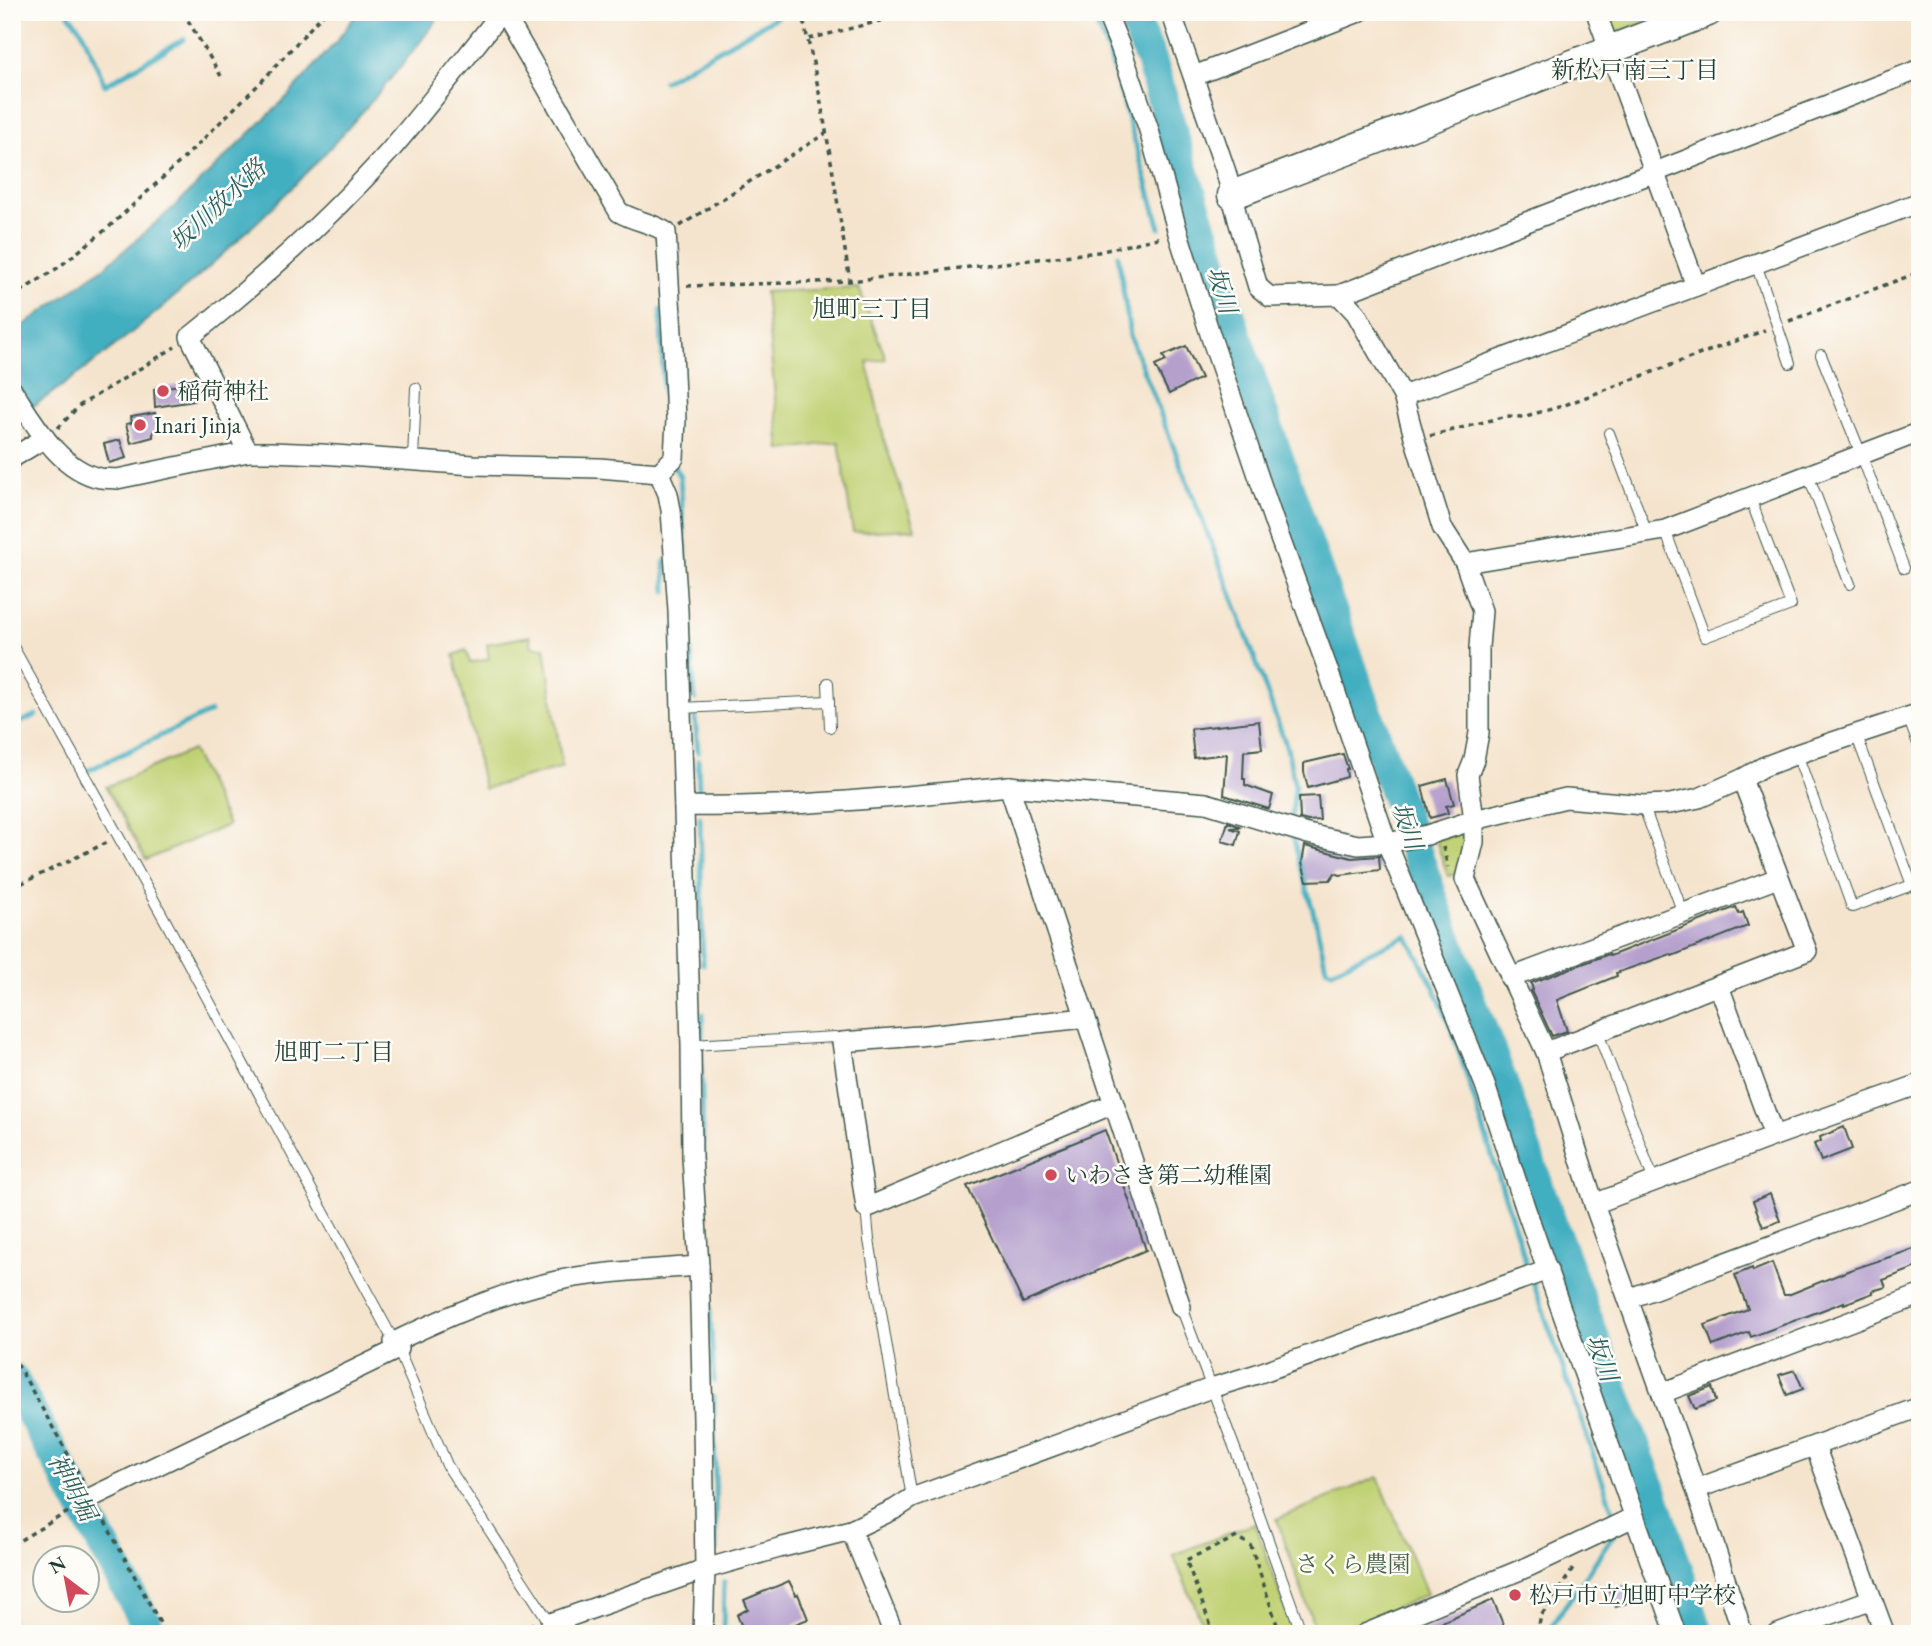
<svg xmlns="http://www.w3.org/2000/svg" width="1932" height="1646" font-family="'EB Garamond','Noto Serif JP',serif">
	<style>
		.green { fill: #c1d174; stroke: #708754; stroke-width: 2 }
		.water { fill: #43afc1; stroke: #31767a; stroke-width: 2 }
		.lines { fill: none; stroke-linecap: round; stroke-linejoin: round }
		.stream { stroke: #43afc1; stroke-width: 5 }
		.river { stroke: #43afc1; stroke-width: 32 }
		.building { fill: #b5a0cd }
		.lane-casing { stroke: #3f564b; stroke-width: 12 }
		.street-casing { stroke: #3f564b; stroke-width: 22 }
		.secondary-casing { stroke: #3f564b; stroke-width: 31 }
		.path { stroke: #3f564b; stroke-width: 3.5; stroke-dasharray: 5 5; stroke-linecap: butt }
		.lane { stroke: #fff; stroke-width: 10 }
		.street { stroke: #fff; stroke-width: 19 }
		.secondary { stroke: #fff; stroke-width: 28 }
		.poi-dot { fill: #d1495b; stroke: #fdfcf7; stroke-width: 2.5 }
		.labels { text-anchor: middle; stroke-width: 5; stroke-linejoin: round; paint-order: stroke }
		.poi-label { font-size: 23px; fill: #1f3d34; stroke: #fdfcf7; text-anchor: start }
		.park-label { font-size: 23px; fill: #486244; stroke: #fdfcf7 }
		.neighbourhood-label { font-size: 24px; fill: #1f3d34; stroke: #fdfcf7 }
		.water-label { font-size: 24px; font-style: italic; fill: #2a5f5e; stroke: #fdfcf7 }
	</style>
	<rect width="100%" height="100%" fill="#fdfcf7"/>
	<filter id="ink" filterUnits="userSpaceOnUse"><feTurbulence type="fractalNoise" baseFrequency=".0143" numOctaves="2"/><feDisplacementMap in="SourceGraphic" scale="14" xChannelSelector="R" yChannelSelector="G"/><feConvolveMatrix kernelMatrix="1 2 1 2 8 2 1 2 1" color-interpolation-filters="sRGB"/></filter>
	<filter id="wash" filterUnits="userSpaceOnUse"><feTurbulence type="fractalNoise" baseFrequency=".00686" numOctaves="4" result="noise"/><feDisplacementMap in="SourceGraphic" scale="28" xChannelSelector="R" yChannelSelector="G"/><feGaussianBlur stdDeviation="1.57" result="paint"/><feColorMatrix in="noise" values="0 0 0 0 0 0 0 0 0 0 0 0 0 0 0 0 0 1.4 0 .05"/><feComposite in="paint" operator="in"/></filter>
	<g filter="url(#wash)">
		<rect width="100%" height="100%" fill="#f5e4cd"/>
		<g class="green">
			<polygon points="1603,12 1671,12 1617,33 1610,29"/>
			<polygon points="859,288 886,359 867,362 885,443 915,529 853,532 839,442 780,450 765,292"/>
			<polygon points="530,636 532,647 545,647 562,767 484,789 454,655 466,650 470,663 489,659 487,644"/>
			<polygon points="192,750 228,825 146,860 106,787"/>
			<polygon points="1461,832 1465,838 1457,874 1448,876 1436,840"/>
			<polygon points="1378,1477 1427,1594 1338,1634 1317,1634 1277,1519"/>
			<polygon points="1255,1523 1294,1634 1207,1634 1173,1555"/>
		</g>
		<path class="water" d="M358,12H443C363,120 268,218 165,305C116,346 66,386 12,420V334L106,266L173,208L286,98L336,42Z"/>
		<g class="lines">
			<g class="stream">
				<polyline points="67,12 82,31 105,85 184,39"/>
				<polyline points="1091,12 1109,53 1160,228"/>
				<polyline points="664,81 785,12"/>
				<polyline points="1118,255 1130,336 1234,601 1287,748 1295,786 1291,823"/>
				<polyline points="661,310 665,447"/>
				<polyline points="673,465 680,477 690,622"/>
				<polyline points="665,561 666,591"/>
				<polyline points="690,642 695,699"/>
				<polyline points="695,716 698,752"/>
				<polyline points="12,726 36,715"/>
				<polyline points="698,760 699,795"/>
				<polyline points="89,770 210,712"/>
				<polyline points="700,817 703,964"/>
				<polyline points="1292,833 1317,926 1326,968 1332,971 1364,955 1407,936 1435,989 1453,1033 1529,1272"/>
				<polyline points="703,1014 701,1054 704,1199"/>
				<polyline points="1533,1282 1616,1520"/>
				<polyline points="709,1296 714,1381"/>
				<polyline points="714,1397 716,1550"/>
				<polyline points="723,1634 724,1582"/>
				<polyline points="1546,1634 1615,1533"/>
			</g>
			<g class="river">
				<polyline points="1131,12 1151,60 1180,160 1242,354 1310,551 1446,937 1500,1077 1548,1215 1653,1496 1698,1634"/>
				<polyline points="12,1378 152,1634"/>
			</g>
		</g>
		<g id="blocks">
			<g class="building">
				<polygon points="1186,346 1201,378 1169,394 1155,366 1166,361 1163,356"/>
				<polygon points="192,383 194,401 155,407 154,389"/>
				<polygon points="155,413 158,431 153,432 153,437 131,443 126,424 132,423 131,417"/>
				<polygon points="120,440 126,458 109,463 104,444"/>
				<polygon points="1259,721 1262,749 1244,751 1243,779 1245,779 1245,785 1273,795 1269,809 1224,795 1227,754 1194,758 1191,729"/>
				<polygon points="1343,754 1348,769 1346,769 1347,777 1308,788 1304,772 1304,763"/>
				<polygon points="1447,779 1454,804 1446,806 1448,813 1430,818 1422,786"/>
				<polygon points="1318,796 1320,820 1308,821 1300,819 1299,797"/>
				<polygon points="1228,822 1241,827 1230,828 1240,831 1236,845 1222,841"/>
				<polygon points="1305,846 1352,858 1379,856 1380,870 1340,875 1335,873 1330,880 1307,881 1302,863"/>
				<polygon points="1736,907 1739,914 1743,912 1748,926 1672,956 1671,954 1616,973 1617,976 1557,1000 1567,1031 1552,1036 1531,991 1533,990 1531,983 1609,954 1610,956"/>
				<polygon points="1844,1127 1852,1149 1821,1161 1814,1144 1821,1141 1820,1137"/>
				<polygon points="1105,1130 1146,1250 1023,1303 967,1186"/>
				<polygon points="1770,1194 1780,1221 1763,1227 1753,1201"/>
				<polygon points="1920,1247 1920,1266 1883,1280 1886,1287 1872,1291 1873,1293 1844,1304 1844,1302 1751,1337 1749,1332 1713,1346 1705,1325 1748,1309 1735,1275 1752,1268 1753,1271 1772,1263 1784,1295 1788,1295 1850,1270"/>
				<polygon points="1795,1370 1803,1389 1787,1395 1779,1375"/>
				<polygon points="1712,1387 1716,1401 1695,1409 1689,1396"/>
				<polygon points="789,1581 796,1595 798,1594 808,1619 771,1634 745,1634 737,1615 748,1609 744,1600"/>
				<polygon points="1626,1584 1632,1601 1616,1607 1609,1590"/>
				<polygon points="1493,1600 1507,1634 1414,1634"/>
			</g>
		</g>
	</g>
	<g filter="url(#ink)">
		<use href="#blocks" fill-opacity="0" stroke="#3f564b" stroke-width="2"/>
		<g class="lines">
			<defs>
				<g id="lane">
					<polyline points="1756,264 1790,363"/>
					<polyline points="1821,355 1861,454 1904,568"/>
					<polyline points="1609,433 1647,533"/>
					<polyline points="413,460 416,388"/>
					<polyline points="1808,475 1850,584"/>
					<polyline points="1665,530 1705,637 1791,605 1750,498"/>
					<polyline points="12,645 166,922 398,1349 447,1465 557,1634"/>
					<polyline points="828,683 830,727"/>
					<polyline points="681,708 829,701"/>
					<polyline points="1908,717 1920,749"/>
					<polyline points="1797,754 1852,907 1912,885 1856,734"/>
					<polyline points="1643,805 1683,913"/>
					<polyline points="1598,1033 1654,1181"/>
					<polyline points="691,1045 835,1037 842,1042"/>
					<polyline points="866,1208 869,1240 912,1498"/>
					<polyline points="1181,1307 1240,1462 1302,1634"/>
				</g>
				<g id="street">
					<path d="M503,12L619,212C634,221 651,222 666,232L673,350L676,420L674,458L659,473"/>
					<polyline points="1106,12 1120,46 1148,127 1178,233 1212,340 1274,522 1327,667 1387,843 1485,1085 1526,1210 1676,1634"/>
					<polyline points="1171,12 1226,172 1238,220 1258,287 1270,297 1339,295 1356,313 1403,396 1415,440 1442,527 1465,563 1482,611 1479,647 1479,733 1474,760 1468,775 1474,820 1474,842 1465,879 1546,1052 1594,1204 1696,1489 1743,1634"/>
					<polyline points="1596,12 1696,286"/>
					<polyline points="1194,76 1359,12"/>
					<polyline points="1339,295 1920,69"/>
					<path d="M12,390C34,422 58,469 100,478C105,479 112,478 117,479L248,452H272L321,454L473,465L599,468L659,473L668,494L671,510L678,610L691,1045L692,1157L699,1266L703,1420L705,1569L703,1634"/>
					<polyline points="1403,396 1920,202"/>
					<path d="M248,452L190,337C260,281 328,220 388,153C428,107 464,59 502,12"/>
					<polyline points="12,458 45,438"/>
					<polyline points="1465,563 1665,530 1920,432"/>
					<polyline points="1009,786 1181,1307"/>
					<path d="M684,806C792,808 901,797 1009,786L1019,787L1206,803L1308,834L1358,845L1387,843L1427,835L1474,820L1566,798L1643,805L1670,804L1699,798L1742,779L1763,767L1797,754L1920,713"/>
					<polyline points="1510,978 1778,878"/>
					<polyline points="1719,986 1774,1136"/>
					<polyline points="1085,1018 918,1036 842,1042 866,1208 1113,1104"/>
					<polyline points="1546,1052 1807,951 1742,779"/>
					<polyline points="1594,1204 1774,1136 1920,1084"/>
					<polyline points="1628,1299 1920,1190"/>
					<path d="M394,1342C452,1314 512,1288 576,1277C616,1271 658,1269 699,1266"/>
					<polyline points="1662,1393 1920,1295"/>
					<polyline points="1815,1446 1885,1634"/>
					<polyline points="1696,1489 1920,1407"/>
					<polyline points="92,1497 398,1349"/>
					<polyline points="851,1530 894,1634"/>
					<polyline points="551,1623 705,1569 779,1548 851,1530 895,1509 912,1498 1211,1388 1257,1374 1548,1270"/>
					<polyline points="1365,1634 1530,1566 1634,1517"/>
					<polyline points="1778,1634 1872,1599"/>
				</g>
				<polyline id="secondary" points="1232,195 1708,12"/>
			</defs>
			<use href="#lane" class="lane-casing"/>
			<use href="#street" class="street-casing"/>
			<use href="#secondary" class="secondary-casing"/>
			<g class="path">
				<polyline points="183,12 221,76"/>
				<path d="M801,12C824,100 835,191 850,281"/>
				<polyline points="809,39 915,12"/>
				<polyline points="680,226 826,133"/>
				<polyline points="687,286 850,281 1098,252 1162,237"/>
				<polyline points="12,297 59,267 109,227 182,160 262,81 325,12"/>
				<polyline points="1789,321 1920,272"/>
				<polyline points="58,428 79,406 175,347"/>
				<polyline points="1430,436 1507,416 1522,417 1559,407 1765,330"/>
				<polyline points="1443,847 1448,867"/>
				<polyline points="12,888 108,842"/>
				<polyline points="12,1355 83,1481"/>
				<polyline points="100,1513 166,1634"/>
				<polyline points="12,1545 78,1506"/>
				<polyline points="1632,1592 1643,1588"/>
				<polyline points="511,1634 535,1623"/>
				<polyline points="1214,1634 1186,1560 1237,1537 1251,1546 1280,1634"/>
				<polyline points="1537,1634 1541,1616 1575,1566"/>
			</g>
			<use href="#lane" class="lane"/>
			<use href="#street" class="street"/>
			<use href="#secondary" class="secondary"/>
		</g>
	</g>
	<g class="poi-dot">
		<circle cx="163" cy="391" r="7"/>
		<circle cx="140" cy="425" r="7"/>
		<circle cx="1051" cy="1175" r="7"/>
		<circle cx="1515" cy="1595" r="7"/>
	</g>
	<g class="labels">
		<g class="poi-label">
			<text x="177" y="399">稲荷神社</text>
			<text x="154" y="433">Inari Jinja</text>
			<text x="1065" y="1183">いわさき第二幼稚園</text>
			<text x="1529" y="1603">松戸市立旭町中学校</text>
		</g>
		<g class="park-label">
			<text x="1353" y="1572">さくら農園</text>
		</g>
		<g class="neighbourhood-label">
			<text x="1635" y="78">新松戸南三丁目</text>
			<text x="872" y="317">旭町三丁目</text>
			<text x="334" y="1060">旭町二丁目</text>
		</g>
		<g class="water-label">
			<text transform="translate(218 205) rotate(-43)" y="8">坂川放水路</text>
			<text transform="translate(1222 290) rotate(73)" y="8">坂川</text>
			<text transform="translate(1407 826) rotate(71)" y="8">坂川</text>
			<text transform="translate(1602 1358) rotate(70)" y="8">坂川</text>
			<text transform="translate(72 1487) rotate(61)" y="8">神明堀</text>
		</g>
	</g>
	<rect width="1932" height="1646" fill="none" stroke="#fdfcf7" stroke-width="42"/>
	<g transform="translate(66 1579) rotate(328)"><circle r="33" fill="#fdfcf7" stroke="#a4b0a9" stroke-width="2"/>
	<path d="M0-5L12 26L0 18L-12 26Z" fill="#d1495b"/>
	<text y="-10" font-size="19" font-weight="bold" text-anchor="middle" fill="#1f3d34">N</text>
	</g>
</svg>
